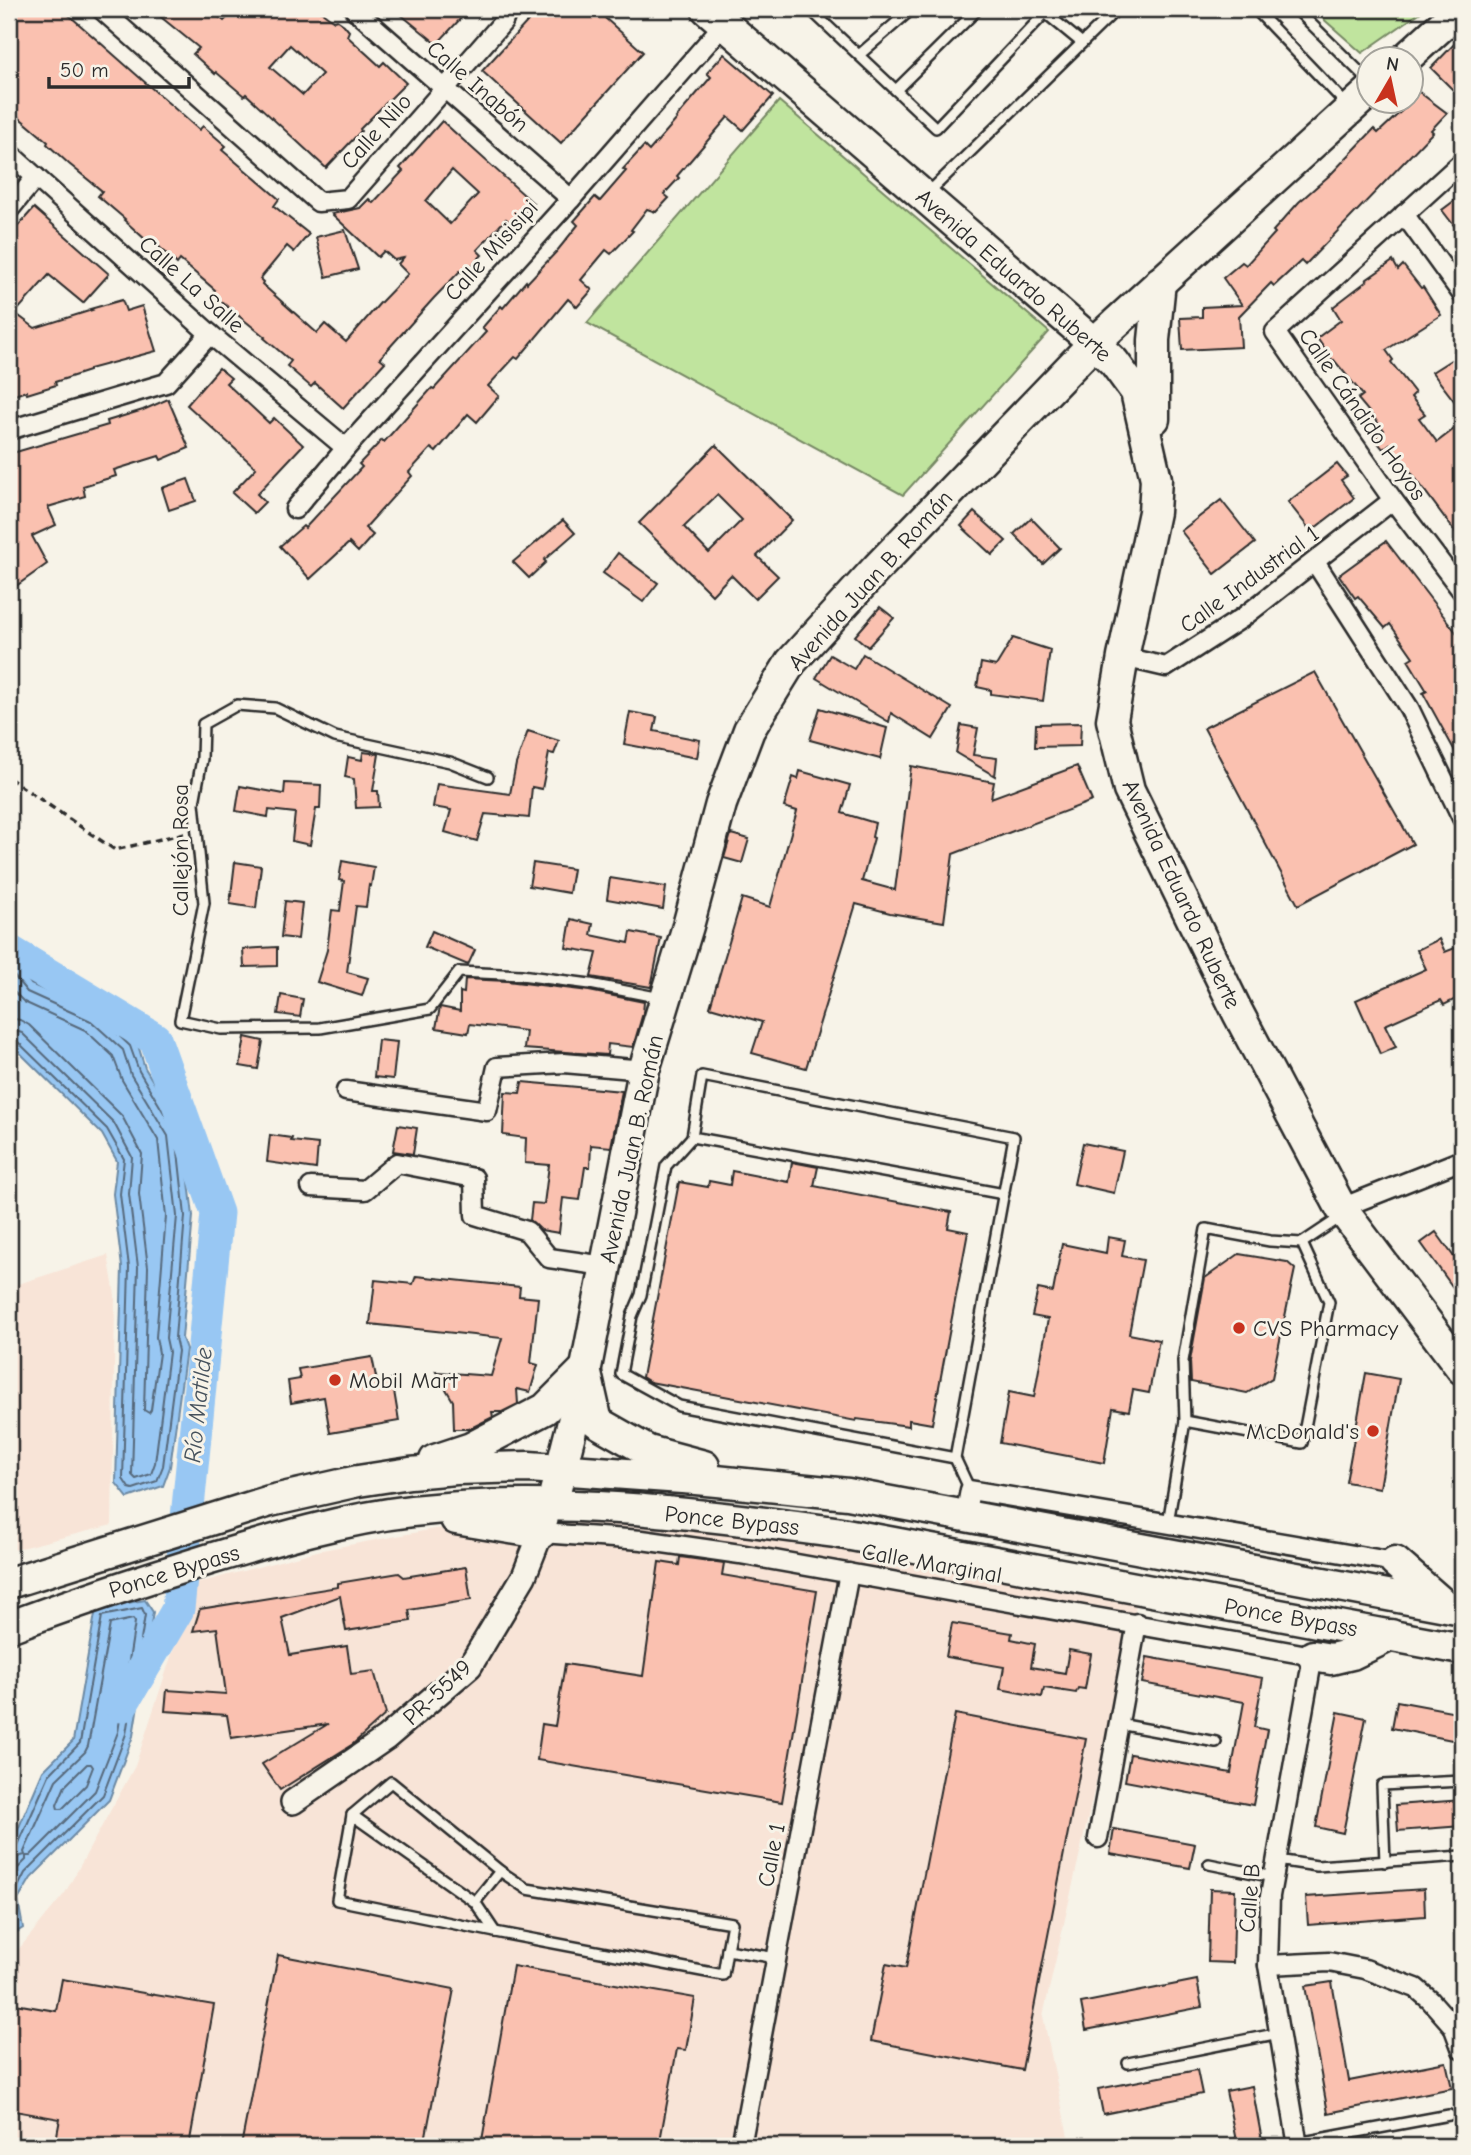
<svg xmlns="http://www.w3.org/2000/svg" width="1471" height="2155" font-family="'Comic Neue',sans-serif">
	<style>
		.built { fill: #f8e4d7 }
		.green { fill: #c0e49e; stroke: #768864; stroke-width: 2 }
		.water { fill: #98c7f3; stroke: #6c89a3; stroke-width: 2 }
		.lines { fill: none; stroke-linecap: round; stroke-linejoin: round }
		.shore { stroke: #57697b; stroke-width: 2 }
		.river { stroke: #98c7f3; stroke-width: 33 }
		.building { fill: #fac1b0; stroke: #2b2b2b; stroke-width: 2; fill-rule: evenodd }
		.service-casing { stroke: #2b2b2b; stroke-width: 14 }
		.minor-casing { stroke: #2b2b2b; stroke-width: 23 }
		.tertiary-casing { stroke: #2b2b2b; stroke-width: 28 }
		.primary-casing { stroke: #2b2b2b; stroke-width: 35 }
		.trunk-casing { stroke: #2b2b2b; stroke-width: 35 }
		.path { stroke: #2b2b2b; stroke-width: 3.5; stroke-dasharray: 7 5; stroke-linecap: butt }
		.service { stroke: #f7f3e8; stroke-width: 9 }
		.minor { stroke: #f7f3e8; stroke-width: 18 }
		.tertiary { stroke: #f7f3e8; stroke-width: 23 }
		.primary { stroke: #f7f3e8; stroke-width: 30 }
		.trunk { stroke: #f7f3e8; stroke-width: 30 }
		.poi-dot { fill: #c8321e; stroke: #f7f3e8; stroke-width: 2.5 }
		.labels { text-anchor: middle; stroke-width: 6; stroke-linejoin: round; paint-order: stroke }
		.street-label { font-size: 23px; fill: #2b2b2b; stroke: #f7f3e8 }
		.poi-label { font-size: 23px; fill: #2b2b2b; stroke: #f7f3e8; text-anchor: start }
		.water-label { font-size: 24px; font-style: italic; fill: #46525d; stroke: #f7f3e8 }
	</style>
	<rect width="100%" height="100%" fill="#f7f3e8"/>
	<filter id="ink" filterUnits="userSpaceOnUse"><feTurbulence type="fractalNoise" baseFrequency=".0143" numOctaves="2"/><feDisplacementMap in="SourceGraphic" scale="14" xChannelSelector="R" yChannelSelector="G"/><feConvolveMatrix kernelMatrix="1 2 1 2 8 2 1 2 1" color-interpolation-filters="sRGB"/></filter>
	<g filter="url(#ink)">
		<g class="built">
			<polygon points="108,1255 115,1295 112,1525 9,1551 9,1287"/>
			<polygon points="617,1520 855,1551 1137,1601 1043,2016 1070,2146 9,2146 9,1961 65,1893 135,1766 195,1584 317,1551 434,1529"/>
		</g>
		<g class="green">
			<polygon points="1312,9 1425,9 1362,53"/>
			<polygon points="779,101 1049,332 903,495 587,323"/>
		</g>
		<g class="water">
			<polygon points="9,944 35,979 99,1007 137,1042 145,1068 183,1131 193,1216 182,1338 186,1349 170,1467 163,1486 128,1498 116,1483 122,1267 113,1194 117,1161 102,1134 9,1042"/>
			<polygon points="145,1600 153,1612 133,1736 109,1800 31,1878 18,1900 23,1928 9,1937 9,1850 43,1771 73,1741 96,1608"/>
		</g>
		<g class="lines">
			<g class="shore">
				<polyline points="9,955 31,984 95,1013 130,1046 139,1071 176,1133 185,1216 175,1338 178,1351 163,1466 157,1481 133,1489 129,1488 123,1479 129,1267 120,1194 124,1159 107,1129 16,1040 9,1038"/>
				<polyline points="9,970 27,992 91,1021 123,1050 131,1075 168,1136 177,1216 166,1338 169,1352 155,1463 151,1474 136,1479 132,1475 138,1267 129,1194 132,1157 114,1123 22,1033 9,1029"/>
				<polyline points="9,987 24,1002 85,1030 113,1056 122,1080 158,1140 166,1216 156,1337 159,1353 151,1410 149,1413 144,1410 148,1267 139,1194 142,1154 122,1116 29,1025 20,1020 9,1018"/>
				<polygon points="87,1764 91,1764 93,1767 86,1785 62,1809 58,1809 57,1805 65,1786"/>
				<polyline points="9,1850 14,1849 18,1845 49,1775 80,1743 102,1616 142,1608 145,1615 126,1734 103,1795 25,1873 12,1899 15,1923 9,1929"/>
				<polyline points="9,1859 25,1855 24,1852 56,1780 85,1752 88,1746 110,1624 133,1619 135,1622 118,1732 95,1791 30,1856 26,1856 26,1860 18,1868 9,1885"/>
			</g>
			<polyline class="river" points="9,951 155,1039 217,1213 178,1609 121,1706"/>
		</g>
		<g class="building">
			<path d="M16,9H62L199,130L203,126L226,146L222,150L279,199L274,206L309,234L294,252L287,246L260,279L263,282L262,284L317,333L325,324L346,342L380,303L408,274L398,264L403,258L394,260L384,251L378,257L332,214L360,208L369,199L373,203L403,171L400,168L442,121L533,203L513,225L506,219L477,250L482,255L464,274L460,271L434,298L380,358L385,362L343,408L315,383L311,387L287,366L291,361L264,338L265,337L212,294L215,290L180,260L177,264L150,238L147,241L124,220L125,219L98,196L102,191L69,164L47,144L48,142L16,115L9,123V17ZM452,170L478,194L450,224L426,201Z"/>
			<path d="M151,9H209L224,21L236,9H318L334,21L337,20L344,25L349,31L347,36L380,66L384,62L406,83L360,129L361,131L326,168L246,94L244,96L216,72L215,74L193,54L199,48ZM290,45L322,74L303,95L270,67Z"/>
			<polygon points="394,9 454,9 463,16 437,44"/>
			<polygon points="539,9 595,9 643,52 561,143 482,71"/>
			<polygon points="1462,36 1462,99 1431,68"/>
			<polygon points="724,54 773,96 743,130 728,117 677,176 679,178 664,194 669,198 656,212 647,209 631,230 633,231 611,254 606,250 581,280 592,290 577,307 568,299 518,359 515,357 488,386 499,396 477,422 468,414 436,452 431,448 409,472 412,476 365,528 373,535 358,552 349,543 310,579 280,546 303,526 305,528 362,467 359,464 382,440 384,442 432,388 434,389 486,332 482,328 501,306 503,308 526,281 527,283 557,251 578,225 574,221 595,197 600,201 626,171 623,169 644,146 649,151 677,119 676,118 711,77 707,73"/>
			<polygon points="1411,86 1447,113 1431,130 1433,132 1305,265 1301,261 1274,286 1271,283 1239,316 1241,347 1182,350 1180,318 1202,317 1202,307 1242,305 1223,278 1242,262 1246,265 1275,233 1273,231 1299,202 1331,174 1374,129 1378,133 1411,102"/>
			<polygon points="1462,195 1462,236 1442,210"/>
			<polygon points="34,208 109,274 83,303 49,275 15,313 35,328 92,310 90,309 122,300 126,311 142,306 156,351 89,369 89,371 55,382 56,385 27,394 26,391 9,397 9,236"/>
			<polygon points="345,230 358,269 326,277 316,237"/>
			<polygon points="1393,261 1398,270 1403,265 1421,288 1423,287 1441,315 1386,350 1393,360 1391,362 1415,393 1411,397 1425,414 1419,418 1437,442 1462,423 1462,541 1390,444 1383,449 1374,438 1384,430 1358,399 1363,395 1334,360 1333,361 1317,338 1341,320 1333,307 1367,281 1366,280"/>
			<polygon points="1462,353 1462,411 1432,372"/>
			<polygon points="219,368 231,378 226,383 269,423 274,418 303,445 257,494 265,502 254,513 232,493 256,468 187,405"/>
			<polygon points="168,399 189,448 161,460 159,456 114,470 116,476 83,486 85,496 48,507 56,525 32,536 47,564 9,591 9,454 108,425 107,421 143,410"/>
			<path d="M716,445L792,520L757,556L778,576L755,599L731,575L712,595L639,523ZM717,495L742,520L709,553L684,527Z"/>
			<polygon points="1337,464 1347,476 1341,480 1354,498 1311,531 1288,502"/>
			<polygon points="188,479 196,501 169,510 162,488"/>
			<polygon points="1221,500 1255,543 1215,574 1181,531"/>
			<polygon points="974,512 1006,541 992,555 961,526"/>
			<polygon points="1031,518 1060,548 1043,564 1014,534"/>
			<polygon points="563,520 575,533 544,560 546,562 529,578 513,562"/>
			<polygon points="1386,541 1462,640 1462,764 1423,693 1427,691 1408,660 1413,657 1390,624 1385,628 1358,596 1355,598 1339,575"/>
			<polygon points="618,553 658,583 643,602 603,573"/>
			<polygon points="880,607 894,618 868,647 855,636"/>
			<polygon points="1013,638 1050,650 1043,701 991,694 991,690 977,687 981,663 996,666"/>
			<polygon points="863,654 952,708 933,739 891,713 889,722 816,678 830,655 854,669"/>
			<polygon points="1315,672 1413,844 1298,905 1204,728"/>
			<polygon points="820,708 887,728 880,759 810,740"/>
			<polygon points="630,712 657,717 654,731 700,740 697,758 624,744"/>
			<polygon points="1081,723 1080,746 1035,747 1036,724"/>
			<polygon points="961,725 978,728 973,755 997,758 995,776 956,753"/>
			<polygon points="528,731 559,741 554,754 549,753 542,789 532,787 529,818 485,814 477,841 445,832 451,810 433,807 437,784 510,794 516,764"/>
			<polygon points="363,752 379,754 373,791 378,791 379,807 356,808 354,779 345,777 348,757 362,760"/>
			<polygon points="911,766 994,782 991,798 1077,766 1092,801 953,854 944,922 890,913 856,904 806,1068 752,1053 762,1022 710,1007 742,898 770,907 797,811 784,807 793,777 798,779 800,771 850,785 842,813 875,823 872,837 874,838 862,881 895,890"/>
			<polygon points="285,783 321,785 320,809 316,809 310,845 292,841 295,813 269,810 268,817 236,811 240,786 284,794"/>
			<polygon points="731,834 749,839 742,863 724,858"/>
			<polygon points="342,861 374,867 371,886 369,885 366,907 356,906 347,972 368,978 362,996 317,982 327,950 332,910 340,911 344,881 339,880"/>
			<polygon points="235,862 261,866 256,908 230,904"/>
			<polygon points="533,863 573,869 569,893 529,886"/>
			<polygon points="610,878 666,887 663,909 607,899"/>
			<polygon points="285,901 302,903 298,939 281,937"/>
			<polygon points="571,919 593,924 591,935 629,943 631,932 661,938 651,987 591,977 597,953 566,948"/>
			<polygon points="432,931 475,950 468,965 425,947"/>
			<polygon points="1439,939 1445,952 1455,948 1462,963 1462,996 1444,1005 1441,1000 1385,1025 1396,1047 1380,1054 1356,1000 1426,969 1417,950"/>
			<polygon points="277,947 277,966 244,967 243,949"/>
			<polygon points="465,979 507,981 589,991 644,1002 643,1013 633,1047 608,1044 607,1055 524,1049 526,1031 470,1024 468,1033 436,1028 440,1007 460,1011 460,992 464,993"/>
			<polygon points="281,995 303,999 300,1017 278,1014"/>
			<polygon points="245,1037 263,1041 258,1069 240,1066"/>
			<polygon points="378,1040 397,1042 393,1079 374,1077"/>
			<polygon points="522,1082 622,1091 611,1147 591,1145 590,1167 585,1167 580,1200 563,1198 559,1233 541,1230 530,1220 532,1203 544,1204 549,1165 525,1163 526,1138 503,1135 505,1092 520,1093"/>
			<polygon points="398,1125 417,1128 413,1154 393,1151"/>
			<polygon points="270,1135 292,1138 291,1141 318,1144 316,1169 267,1162"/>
			<polygon points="1083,1143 1123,1151 1114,1193 1074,1184"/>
			<polygon points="792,1162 818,1167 814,1186 951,1212 948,1228 968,1232 932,1424 909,1420 909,1426 857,1419 856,1421 650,1382 642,1377 679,1182 708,1187 709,1181 730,1185 732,1171 789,1182"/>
			<polygon points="1436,1232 1462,1268 1462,1300 1421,1243"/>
			<polygon points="1108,1237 1125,1240 1122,1256 1143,1260 1129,1334 1159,1340 1149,1393 1133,1390 1129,1411 1113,1408 1104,1463 1000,1443 1009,1392 1034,1397 1048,1319 1032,1316 1038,1289 1053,1292 1062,1244 1106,1253"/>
			<polygon points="1239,1254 1287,1262 1295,1269 1272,1378 1247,1393 1191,1382 1190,1361 1205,1278"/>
			<polygon points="416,1276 520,1287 519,1296 538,1298 531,1363 538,1365 530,1392 517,1389 518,1404 502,1412 492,1412 493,1417 469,1429 454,1429 453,1401 436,1372 491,1376 502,1338 370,1324 375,1280 413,1284"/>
			<polygon points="372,1357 377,1382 392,1379 399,1421 330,1433 324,1397 291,1403 288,1381 300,1379 298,1369"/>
			<polygon points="1366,1373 1399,1379 1380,1488 1346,1482"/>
			<polygon points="680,1557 724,1563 722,1575 817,1591 782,1802 537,1760 542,1724 555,1726 565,1664 643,1676 659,1562 679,1565"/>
			<polygon points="466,1567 471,1600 409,1610 411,1621 346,1631 340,1596 282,1618 290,1655 347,1646 351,1674 374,1671 386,1714 353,1744 280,1790 262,1764 328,1724 231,1738 227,1715 165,1711 167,1690 226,1694 217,1628 193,1631 200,1609 338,1587 338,1583 399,1573 404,1577"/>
			<polygon points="952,1623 1012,1633 1011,1639 1035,1644 1031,1667 1065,1673 1069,1650 1091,1654 1085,1689 1078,1688 1076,1693 1044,1688 1042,1697 1000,1689 1004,1667 946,1657"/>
			<polygon points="1147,1657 1263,1678 1254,1727 1267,1730 1253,1805 1125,1781 1130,1754 1231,1773 1244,1702 1142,1683"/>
			<polygon points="1397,1701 1462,1713 1462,1742 1392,1728"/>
			<polygon points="1338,1712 1366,1718 1343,1833 1316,1827"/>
			<polygon points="955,1714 1086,1739 1022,2070 871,2041 886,1964 906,1968"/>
			<polygon points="1462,1800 1462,1826 1398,1831 1396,1805"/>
			<polygon points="1114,1829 1195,1844 1190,1868 1110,1854"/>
			<polygon points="1210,1889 1235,1890 1233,1963 1208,1962"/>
			<polygon points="1424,1889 1425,1916 1308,1925 1306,1897"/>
			<polygon points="278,1955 454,1989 424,2146 241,2146"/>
			<polygon points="513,1966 695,1998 686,2050 677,2049 659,2146 481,2146"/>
			<polygon points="62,1979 214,2005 189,2146 55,2146 60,2119 9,2110 9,2042 15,2004 56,2011"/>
			<polygon points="1197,1980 1202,2007 1086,2030 1081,2003"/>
			<polygon points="1332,1982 1349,2081 1446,2062 1452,2088 1328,2113 1305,1986"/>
			<polygon points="1197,2070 1202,2094 1103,2114 1098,2089"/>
			<polygon points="1252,2086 1263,2146 1237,2146 1226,2091"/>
		</g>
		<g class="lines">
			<defs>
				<g id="service">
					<polyline points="826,9 815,14 936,128 1049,9"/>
					<polyline points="1255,9 1348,106"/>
					<polyline points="1296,9 1370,82"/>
					<polyline points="1043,11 1082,43"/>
					<polyline points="859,55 912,9"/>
					<polyline points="896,90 978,9"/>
					<polyline points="928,193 1117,9"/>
					<polyline points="488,777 450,762 335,737 275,708 237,705 203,724 202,759 194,803 204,903 180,1020 221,1029 320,1028 430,1009 459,972 521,975 590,984 661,998"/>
					<polyline points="692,1137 666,1166 641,1295 632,1316 621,1374 679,1406 955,1458"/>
					<polyline points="1302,1243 1270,1241 1206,1229 1183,1361 1185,1421 1302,1443 1329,1302 1302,1243 1341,1217"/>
					<polyline points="970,1490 955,1458 1014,1137 702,1076 692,1137 1004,1194"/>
					<polyline points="1168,1523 1185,1421"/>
					<polyline points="1119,1724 1216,1742"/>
					<polyline points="352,1815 337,1900 495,1932 723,1975 727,1950 777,1958"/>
					<polyline points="1277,1860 1317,1866 1462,1856"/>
					<polyline points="1385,1862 1382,1785 1462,1781"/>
					<polyline points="1209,1864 1273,1877"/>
					<polyline points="475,1902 500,1871"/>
					<polyline points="495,1932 475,1902 352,1815 391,1782 500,1871 527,1889 732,1923 727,1950"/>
					<polyline points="1128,2063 1280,2033"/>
					<polyline points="1298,2143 1449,2115"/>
				</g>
				<g id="minor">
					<polyline points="101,9 318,202 348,199 503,22 508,9"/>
					<polyline points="354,9 571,199"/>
					<polyline points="9,153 210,334 346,448"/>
					<polyline points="1462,162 1275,332 1393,500 1462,591"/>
					<polyline points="9,210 36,177"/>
					<polyline points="1404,214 1462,294"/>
					<polyline points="9,430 166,383 210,334"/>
					<polyline points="295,509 346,448 571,199 724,24"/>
					<polyline points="1315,562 1409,708 1462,818"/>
					<polyline points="1123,657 1166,667 1242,618 1393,500"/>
					<polyline points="346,1091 487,1111 497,1067 564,1063 644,1070"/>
					<polyline points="311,1187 365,1190 397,1163 474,1178 475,1215 527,1231 549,1258 605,1266"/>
					<polyline points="1341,1208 1462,1160"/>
					<polyline points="965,1517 970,1490 1395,1562"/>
					<polyline points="541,1533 642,1540 740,1554 1313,1656 1270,1896 1268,1965 1298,2146"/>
					<polyline points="1098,1838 1137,1623"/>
					<polyline points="1268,1965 1329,1962 1365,1969 1416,1988 1430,2000 1453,2026 1462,2050"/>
					<polyline points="741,2146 849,1573"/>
				</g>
				<polyline id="tertiary" points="293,1802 386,1738 470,1666 524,1576 546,1520"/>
				<g id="primary">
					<polyline points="707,9 1094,343 1114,362 1136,392 1156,479 1154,512 1123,657 1112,720 1129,790 1238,1013 1341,1208 1462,1369"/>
					<polyline points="1404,60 1460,9"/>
					<polyline points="1154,419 1154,340 1160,282"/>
					<polyline points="552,1504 583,1383 644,1070 688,926 721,804 749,730 791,662 877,568 1094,343 1370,91"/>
				</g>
				<g id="trunk">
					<polyline points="585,1369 597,1422 648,1451 704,1466"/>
					<polyline points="435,1460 471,1448 545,1409 585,1369"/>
					<polyline points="456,1519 541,1533"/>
					<polyline points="1395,1562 1444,1605"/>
					<polyline points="9,1583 270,1501 358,1481 410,1473 456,1469 529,1467 696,1479 848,1494 1462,1609"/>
					<path d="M9,1627C75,1602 142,1580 210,1559C276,1539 343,1519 412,1511C553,1495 695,1513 835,1532L1462,1649"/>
					<polyline points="1313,1656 1331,1659 1352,1654 1391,1635"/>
				</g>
			</defs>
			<use href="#service" class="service-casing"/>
			<use href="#minor" class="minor-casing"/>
			<use href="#tertiary" class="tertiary-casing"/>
			<use href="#primary" class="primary-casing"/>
			<use href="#trunk" class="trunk-casing"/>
			<polyline class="path" points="9,778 115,850 185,833"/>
			<use href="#service" class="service"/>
			<use href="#minor" class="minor"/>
			<use href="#tertiary" class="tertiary"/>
			<use href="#primary" class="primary"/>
			<use href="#trunk" class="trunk"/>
		</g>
	</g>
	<g class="poi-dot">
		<circle cx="1239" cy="1328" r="7"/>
		<circle cx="335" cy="1380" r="7"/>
		<circle cx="1373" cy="1431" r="7"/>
	</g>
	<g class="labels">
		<g class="street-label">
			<text transform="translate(478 86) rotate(41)" y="8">Calle Inabón</text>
			<text transform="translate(376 131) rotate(-48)" y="8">Calle Nilo</text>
			<text transform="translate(491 250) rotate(-48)" y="8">Calle Misisipi</text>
			<text transform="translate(1014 275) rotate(41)" y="8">Avenida Eduardo Ruberte</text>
			<text transform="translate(192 284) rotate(42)" y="8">Calle La Salle</text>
			<text transform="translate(1363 414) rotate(55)" y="8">Calle Cándido Hoyos</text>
			<text transform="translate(1249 579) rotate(-36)" y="8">Calle Industrial 1</text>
			<text transform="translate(870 580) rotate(-48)" y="8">Avenida Juan B. Román</text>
			<text transform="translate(180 850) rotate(-90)" y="8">Callejón Rosa</text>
			<text transform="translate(1182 894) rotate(65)" y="8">Avenida Eduardo Ruberte</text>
			<text transform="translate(631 1149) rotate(-78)" y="8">Avenida Juan B. Román</text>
			<text transform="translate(732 1520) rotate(6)" y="8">Ponce Bypass</text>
			<text transform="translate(932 1563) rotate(10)" y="8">Calle Marginal</text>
			<text transform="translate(174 1571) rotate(-17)" y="8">Ponce Bypass</text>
			<text transform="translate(1291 1617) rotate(10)" y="8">Ponce Bypass</text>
			<text transform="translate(437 1692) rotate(-43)" y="8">PR-5549</text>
			<text transform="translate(771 1855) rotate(-79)" y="8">Calle 1</text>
			<text transform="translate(1249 1898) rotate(-85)" y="8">Calle B</text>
		</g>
		<g class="poi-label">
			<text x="1253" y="1336">CVS Pharmacy</text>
			<text x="349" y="1388">Mobil Mart</text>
			<text x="1359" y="1439" text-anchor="end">McDonald's</text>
		</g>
		<g class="water-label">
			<text transform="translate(198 1405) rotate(-84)" y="8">Río Matilde</text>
		</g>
	</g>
	<rect width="1471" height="2155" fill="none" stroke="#f7f3e8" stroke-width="35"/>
	<rect x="18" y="18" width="1436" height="2120" fill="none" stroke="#2b2b2b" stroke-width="2.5" filter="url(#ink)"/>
	<g transform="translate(1390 80) rotate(9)"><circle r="33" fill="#f7f3e8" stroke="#a5a39c" stroke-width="2"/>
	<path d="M0-5L12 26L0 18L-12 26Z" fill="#c8321e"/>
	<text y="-10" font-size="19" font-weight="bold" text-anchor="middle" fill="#2b2b2b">N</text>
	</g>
	<path d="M49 77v10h140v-10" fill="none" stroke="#2b2b2b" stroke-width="3.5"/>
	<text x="60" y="77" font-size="21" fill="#2b2b2b" stroke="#f7f3e8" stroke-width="5" paint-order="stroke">50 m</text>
</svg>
